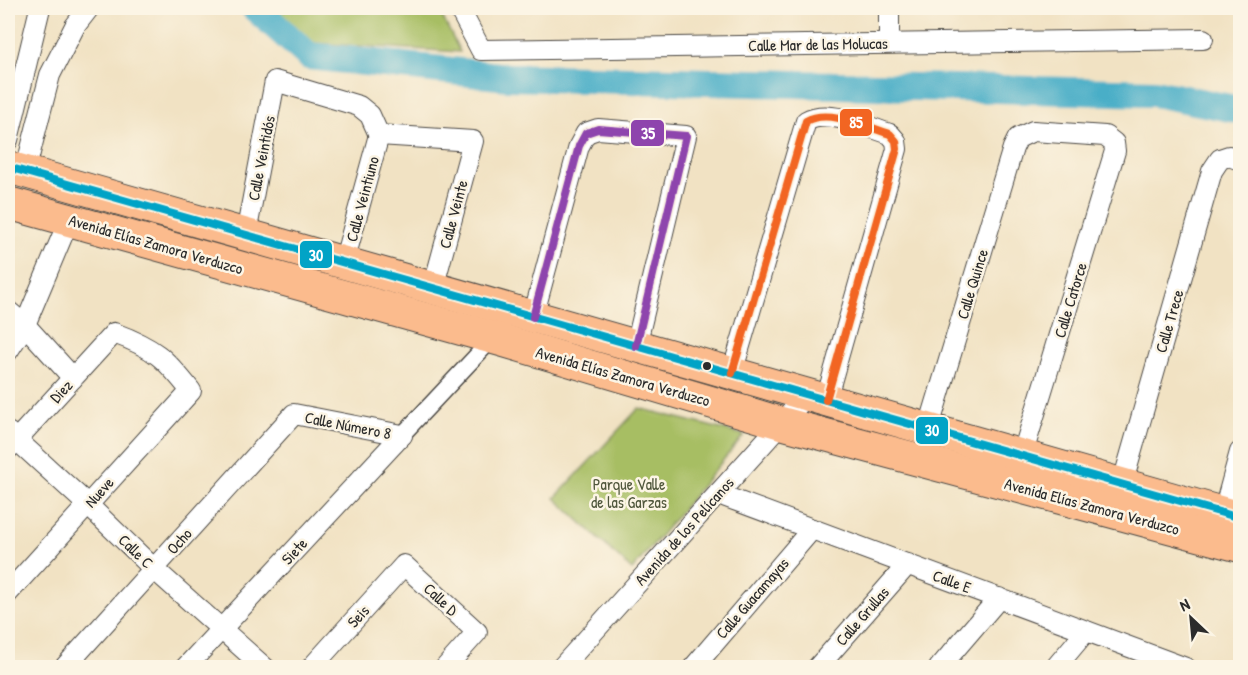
<svg xmlns="http://www.w3.org/2000/svg" width="1248" height="675" font-family="'Patrick Hand',sans-serif">
	<style>
		.green { fill: #a7be64; stroke: #697448; stroke-width: 1.5 }
		.lines { fill: none; stroke-linecap: round; stroke-linejoin: round }
		.river { stroke: #48aec7; stroke-width: 28 }
		.pedestrian-casing { stroke: #494642; stroke-width: 18 }
		.minor-casing { stroke: #494642; stroke-width: 22 }
		.primary-casing { stroke: #494642; stroke-width: 34 }
		.pedestrian { stroke: #fff; stroke-width: 15 }
		.minor { stroke: #fff; stroke-width: 20 }
		.primary { stroke: #fbbb8d; stroke-width: 32 }
		.bus-1-casing { stroke: #fcf5e5; stroke-width: 12 }
		.bus-2-casing { stroke: #fcf5e5; stroke-width: 12 }
		.bus-3-casing { stroke: #fcf5e5; stroke-width: 12 }
		.bus-1 { stroke: #02a3c6; stroke-width: 8 }
		.bus-2 { stroke: #8e44ad; stroke-width: 8 }
		.bus-3 { stroke: #f26522; stroke-width: 8 }
		.bus-dot { fill: #2b2b2b; stroke: #fcf5e5; stroke-width: 2 }
		.labels { text-anchor: middle; stroke-width: 5; stroke-linejoin: round; paint-order: stroke }
		.street-label { font-size: 16px; fill: #2b2b2b; stroke: #fcf5e5 }
		.park-label { font-size: 16px; fill: #50573c; stroke: #fcf5e5 }
		.line-badge { stroke: #fcf5e5; stroke-width: 2 }
		.badge-label { font-size: 16px; text-anchor: middle; font-weight: bold; fill: #fff }
	</style>
	<rect width="100%" height="100%" fill="#fcf5e5"/>
	<filter id="ink" filterUnits="userSpaceOnUse"><feTurbulence type="fractalNoise" baseFrequency=".0167" numOctaves="2"/><feDisplacementMap in="SourceGraphic" scale="12" xChannelSelector="R" yChannelSelector="G"/><feConvolveMatrix kernelMatrix="1 2 1 2 8 2 1 2 1" color-interpolation-filters="sRGB"/></filter>
	<filter id="wash" filterUnits="userSpaceOnUse"><feTurbulence type="fractalNoise" baseFrequency=".008" numOctaves="4" result="noise"/><feDisplacementMap in="SourceGraphic" scale="24" xChannelSelector="R" yChannelSelector="G"/><feGaussianBlur stdDeviation="1.35" result="paint"/><feColorMatrix in="noise" values="0 0 0 0 0 0 0 0 0 0 0 0 0 0 0 0 0 1.4 0 .05"/><feComposite in="paint" operator="in"/></filter>
	<g filter="url(#wash)">
		<rect width="100%" height="100%" fill="#f1e2c3"/>
		<g class="green">
			<polygon points="270,8 438,8 460,52 311,43"/>
			<polygon points="639,408 744,435 632,570 555,498"/>
		</g>
		<g class="lines">
			<polyline class="river" points="255,8 309,56 508,77 1154,93 1240,110"/>
		</g>
	</g>
	<g filter="url(#ink)">
		<g class="lines">
			<defs>
				<polyline id="pedestrian" points="402,435 493,338"/>
				<g id="minor">
					<polyline points="459,8 481,50 1203,39"/>
					<polyline points="889,43 889,8"/>
					<polyline points="8,140 40,8"/>
					<polyline points="25,172 50,75 75,26 89,8"/>
					<polyline points="246,234 275,81 359,106 370,115 379,135 473,141 433,288"/>
					<polyline points="344,262 379,135"/>
					<polyline points="8,311 25,325 73,378"/>
					<polyline points="533,317 579,146 586,133 598,129 686,136 636,346"/>
					<polyline points="8,351 25,325 69,220"/>
					<path d="M732,373L806,121C829,108 867,127 890,134L896,141L897,149L826,400"/>
					<polyline points="928,430 1013,148 1018,138 1033,131 1105,136 1114,143 1115,151 1022,456"/>
					<polyline points="8,432 88,505 154,569 265,668"/>
					<path d="M8,449L114,333C155,348 165,358 191,391L8,593"/>
					<polyline points="1122,485 1212,171 1220,159 1229,156 1240,160"/>
					<polyline points="718,494 1186,668"/>
					<polyline points="1223,514 1240,452"/>
					<polyline points="64,668 294,414 402,435"/>
					<polyline points="185,668 402,435"/>
					<polyline points="311,668 404,565 477,632 445,668"/>
					<polyline points="561,668 807,395"/>
					<polyline points="693,668 812,529"/>
					<polyline points="817,668 908,564"/>
					<polyline points="939,668 999,598"/>
					<polyline points="1055,668 1086,631"/>
				</g>
				<g id="primary">
					<polyline points="8,167 1240,518"/>
					<polyline points="8,203 501,340 781,423 1240,546"/>
				</g>
			</defs>
			<use href="#pedestrian" class="pedestrian-casing"/>
			<use href="#minor" class="minor-casing"/>
			<use href="#primary" class="primary-casing"/>
			<use href="#pedestrian" class="pedestrian"/>
			<use href="#minor" class="minor"/>
			<use href="#primary" class="primary"/>
			<defs>
				<polyline id="bus-1" points="8,167 1240,518"/>
				<polyline id="bus-2" points="533,317 579,146 586,133 598,129 686,136 636,346"/>
				<path id="bus-3" d="M732,373L806,121C829,108 867,127 890,134L896,141L897,149L826,400"/>
			</defs>
			<use href="#bus-1" class="bus-1-casing"/>
			<use href="#bus-2" class="bus-2-casing"/>
			<use href="#bus-3" class="bus-3-casing"/>
			<use href="#bus-1" class="bus-1"/>
			<use href="#bus-2" class="bus-2"/>
			<use href="#bus-3" class="bus-3"/>
		</g>
	</g>
	<circle class="bus-dot" cx="707" cy="366" r="5"/>
	<g class="labels">
		<g class="street-label">
			<text transform="translate(818 44) rotate(-1)" y="6">Calle Mar de las Molucas</text>
			<text transform="translate(261 158) rotate(-79)" y="6">Calle Veintidós</text>
			<text transform="translate(362 199) rotate(-75)" y="6">Calle Veintiuno</text>
			<text transform="translate(453 214) rotate(-75)" y="6">Calle Veinte</text>
			<text transform="translate(156 244) rotate(16)" y="6">Avenida Elías Zamora Verduzco</text>
			<text transform="translate(972 284) rotate(-73)" y="6">Calle Quince</text>
			<text transform="translate(1070 300) rotate(-73)" y="6">Calle Catorce</text>
			<text transform="translate(1169 321) rotate(-74)" y="6">Calle Trece</text>
			<text transform="translate(623 376) rotate(16)" y="6">Avenida Elías Zamora Verduzco</text>
			<text transform="translate(61 391) rotate(-47)" y="6">Diez</text>
			<text transform="translate(348 425) rotate(11)" y="6">Calle Número 8</text>
			<text transform="translate(99 492) rotate(-48)" y="6">Nueve</text>
			<text transform="translate(1092 506) rotate(15)" y="6">Avenida Elías Zamora Verduzco</text>
			<text transform="translate(684 531) rotate(-48)" y="6">Avenida de los Pelícanos</text>
			<text transform="translate(179 541) rotate(-48)" y="6">Ocho</text>
			<text transform="translate(136 551) rotate(44)" y="6">Calle C</text>
			<text transform="translate(294 551) rotate(-47)" y="6">Siete</text>
			<text transform="translate(952 581) rotate(20)" y="6">Calle E</text>
			<text transform="translate(752 598) rotate(-49)" y="6">Calle Guacamayas</text>
			<text transform="translate(441 599) rotate(43)" y="6">Calle D</text>
			<text transform="translate(358 616) rotate(-48)" y="6">Seis</text>
			<text transform="translate(862 616) rotate(-49)" y="6">Calle Grullas</text>
		</g>
		<g class="park-label">
			<text x="629" y="490">Parque Valle<tspan x="629" dy="18">de las Garzas</tspan></text>
		</g>
	</g>
	<g class="line-badge">
		<rect x="839" y="108" width="34" height="29" rx="6" fill="#f26522"/>
		<rect x="630" y="119" width="35" height="28" rx="6" fill="#8e44ad"/>
		<rect x="299" y="240" width="34" height="29" rx="6" fill="#02a3c6"/>
		<rect x="915" y="416" width="34" height="29" rx="6" fill="#02a3c6"/>
	</g>
	<g class="badge-label">
		<text x="856" y="128">85</text>
		<text x="648" y="139">35</text>
		<text x="316" y="261">30</text>
		<text x="932" y="436">30</text>
	</g>
	<rect width="1248" height="675" fill="none" stroke="#fcf5e5" stroke-width="30"/>
	<g transform="translate(1191 618) rotate(334)" stroke="#fcf5e5" stroke-width="4.5" paint-order="stroke">
	<path d="M0-4.5L10 22L0 15L-10 22Z" fill="#2b2b2b"/>
	<text y="-9" font-size="16" font-weight="bold" text-anchor="middle" fill="#2b2b2b">N</text>
	</g>
</svg>
